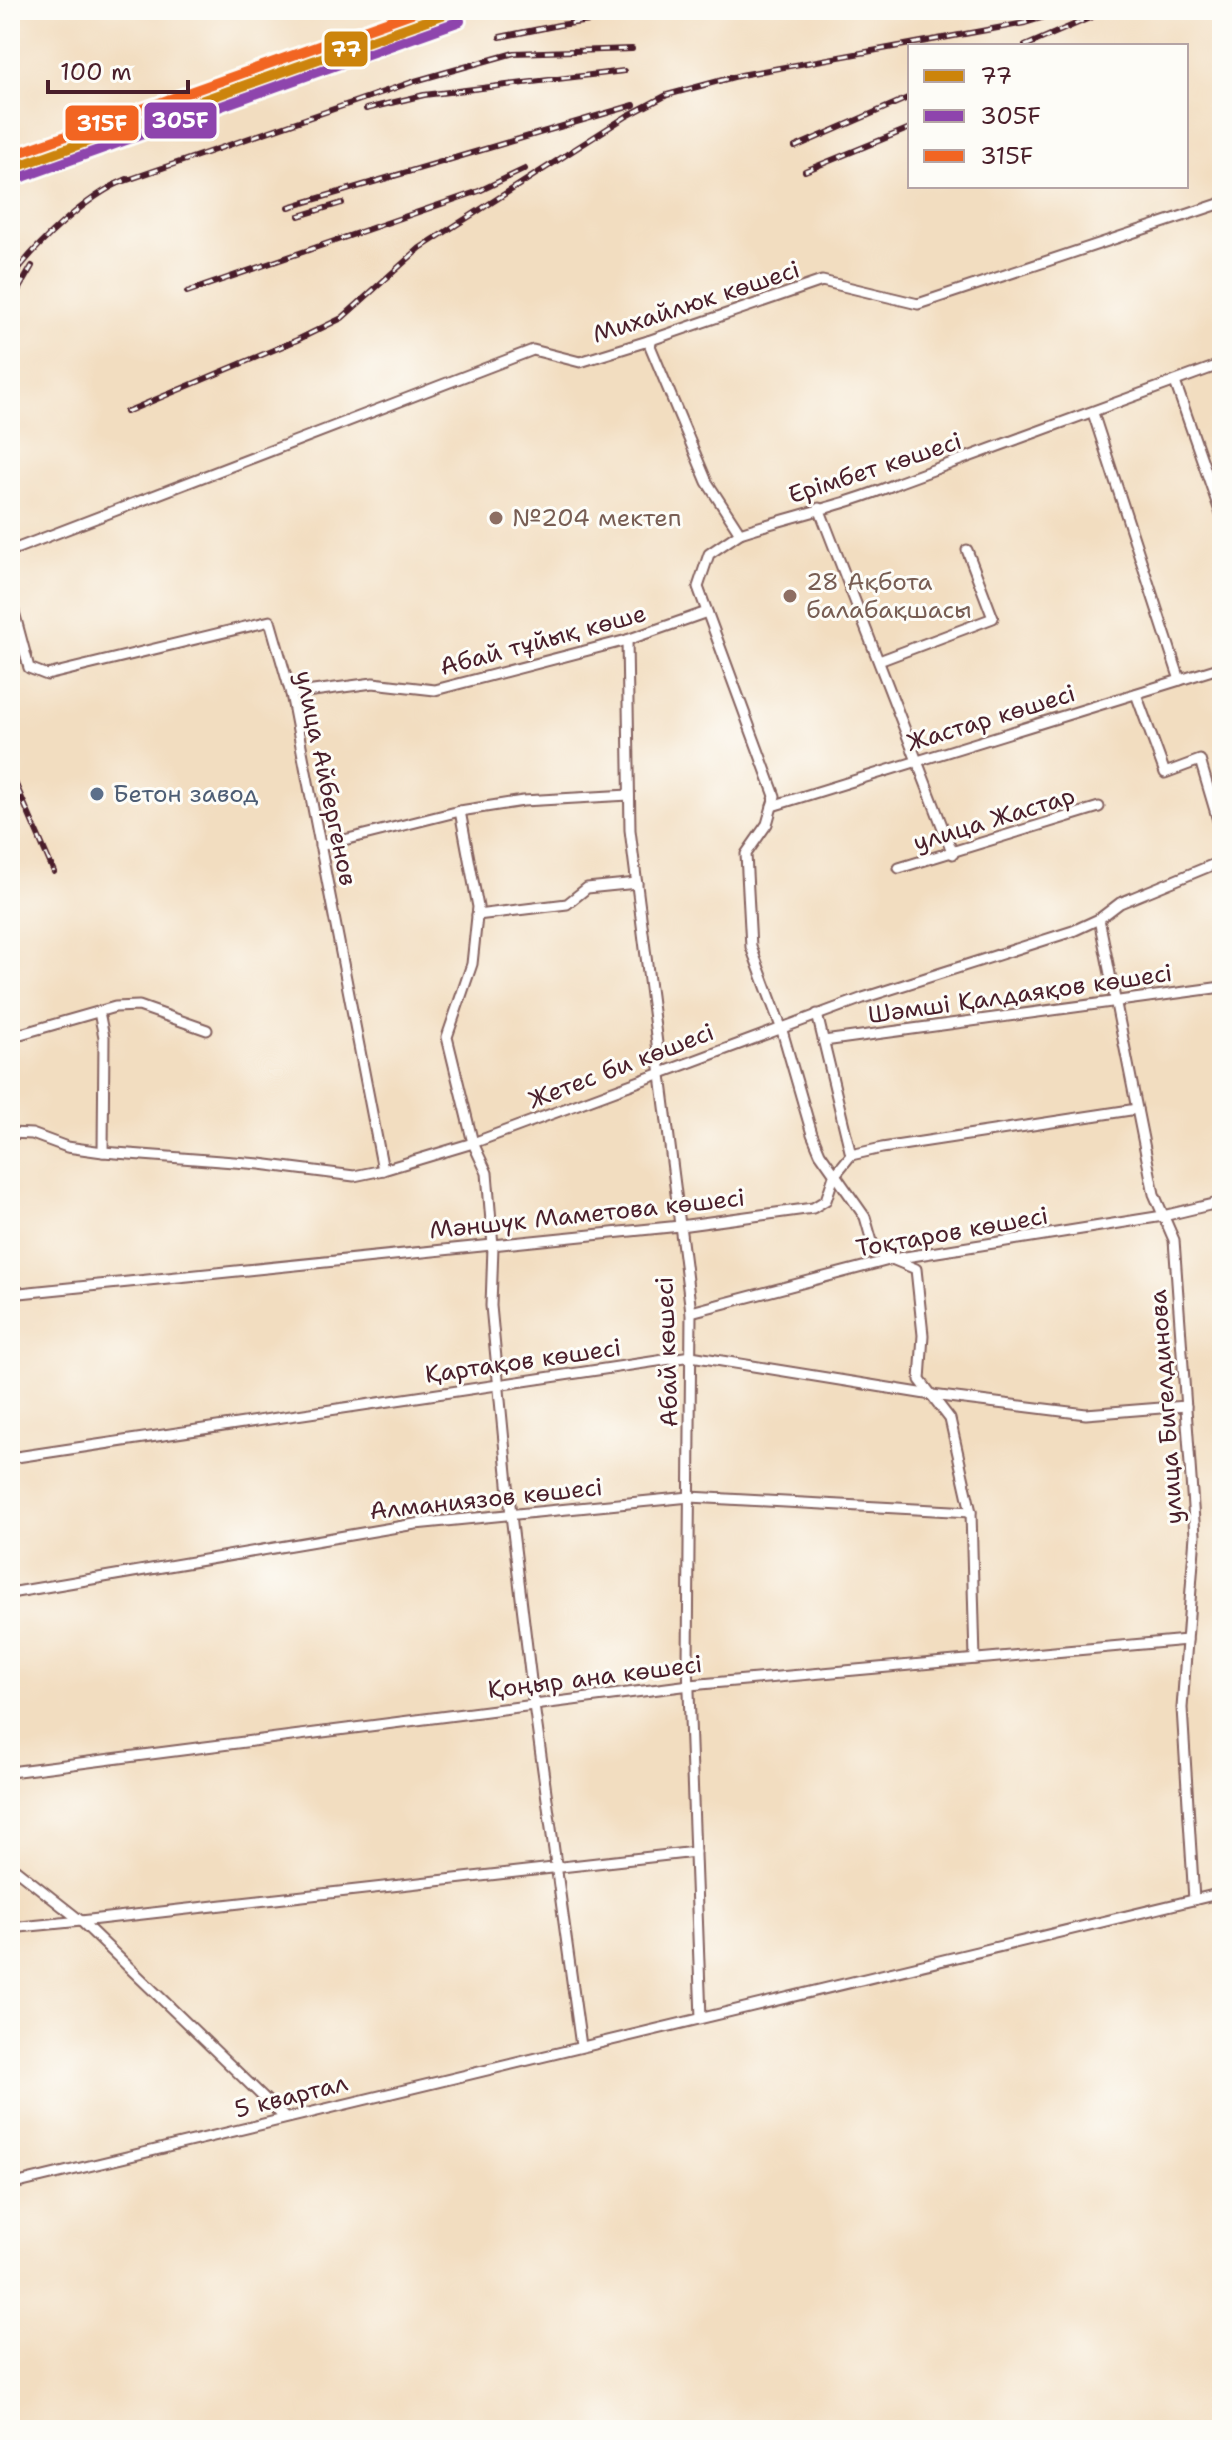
<svg xmlns="http://www.w3.org/2000/svg" width="1232" height="2440" font-family="'Shantell Sans',sans-serif">
	<style>
		.lines { fill: none; stroke-linecap: round; stroke-linejoin: round }
		.street-casing { stroke: #85625f; stroke-width: 13 }
		.street { stroke: #fff; stroke-width: 9 }
		.rail-casing { stroke: #4a1f2b; stroke-width: 6 }
		.rail { stroke: #fdfcf7; stroke-width: 3; stroke-dasharray: 9; stroke-linecap: butt }
		.rail-1-casing { stroke: #fdfcf7; stroke-width: 16 }
		.rail-2-casing { stroke: #fdfcf7; stroke-width: 16 }
		.rail-3-casing { stroke: #fdfcf7; stroke-width: 16 }
		.rail-1 { stroke: #cc840b; stroke-width: 10 }
		.rail-2 { stroke: #8e44ad; stroke-width: 10 }
		.rail-3 { stroke: #f26522; stroke-width: 10 }
		.education-dot { fill: #8d6e63; stroke: #fdfcf7; stroke-width: 3 }
		.service-dot { fill: #5c6f8a; stroke: #fdfcf7; stroke-width: 3 }
		.labels { text-anchor: middle; stroke-width: 6; stroke-linejoin: round; paint-order: stroke }
		.street-label { font-size: 24px; fill: #4a1f2b; stroke: #fdfcf7 }
		.education-label { font-size: 24px; fill: #785e54; stroke: #fdfcf7; text-anchor: start }
		.service-label { font-size: 24px; fill: #4e5e75; stroke: #fdfcf7; text-anchor: start }
		.line-badge { stroke: #fdfcf7; stroke-width: 3 }
		.badge-label { font-size: 22px; text-anchor: middle; font-weight: bold; fill: #fff }
	</style>
	<rect width="100%" height="100%" fill="#fdfcf7"/>
	<filter id="ink" filterUnits="userSpaceOnUse"><feTurbulence type="fractalNoise" baseFrequency=".0125" numOctaves="2"/><feDisplacementMap in="SourceGraphic" scale="16" xChannelSelector="R" yChannelSelector="G"/><feConvolveMatrix kernelMatrix="1 2 1 2 8 2 1 2 1" color-interpolation-filters="sRGB"/></filter>
	<filter id="wash" filterUnits="userSpaceOnUse"><feTurbulence type="fractalNoise" baseFrequency=".006" numOctaves="4" result="noise"/><feDisplacementMap in="SourceGraphic" scale="32" xChannelSelector="R" yChannelSelector="G"/><feGaussianBlur stdDeviation="1.8" result="paint"/><feColorMatrix in="noise" values="0 0 0 0 0 0 0 0 0 0 0 0 0 0 0 0 0 1.4 0 .05"/><feComposite in="paint" operator="in"/></filter>
	<g filter="url(#wash)">
		<rect width="100%" height="100%" fill="#f2ddc0"/>
	</g>
	<g filter="url(#ink)">
		<g class="lines">
			<defs>
				<g id="street">
					<path d="M648,341L707,482L740,533C792,516 851,504 900,482L1222,364"/>
					<polyline points="1175,382 1222,517"/>
					<polyline points="1093,413 1180,680"/>
					<polyline points="819,508 953,854"/>
					<polyline points="740,533 709,554 698,587 775,796 767,824 746,854 751,947 781,1027 812,1134 820,1153 865,1217 875,1252 916,1269 923,1335 920,1380 950,1419 971,1512 975,1659"/>
					<polyline points="10,551 533,350 580,362 648,341 822,281 918,304 1222,203"/>
					<polyline points="10,597 29,668 47,675 270,621 291,694 383,1170"/>
					<polyline points="627,640 630,830 691,1312 688,1664 701,2018"/>
					<polyline points="879,661 993,618 967,550"/>
					<polyline points="291,694 373,683 435,690 627,640 707,612"/>
					<polyline points="1136,694 1165,773 1200,760 1222,834"/>
					<polyline points="772,806 1222,667"/>
					<polyline points="460,811 478,907 472,964 447,1037 473,1143 487,1173 493,1246 491,1306 511,1515 534,1705 581,2046"/>
					<polyline points="320,846 460,811 523,801 629,795"/>
					<polyline points="899,868 1099,807"/>
					<polyline points="477,915 567,904 587,888 637,883"/>
					<polyline points="1099,919 1154,1194 1174,1240 1195,1535 1182,1708 1194,1900"/>
					<polyline points="99,1012 104,1037 103,1152"/>
					<polyline points="10,1014 17,1035"/>
					<polyline points="817,1014 851,1155"/>
					<polyline points="10,1037 115,1007 139,1006 207,1030"/>
					<polyline points="824,1041 1222,987"/>
					<polyline points="10,1133 32,1134 67,1147 103,1152 260,1164 354,1176 383,1170 473,1143 863,998 1073,931 1099,919 1120,903 1222,861"/>
					<polyline points="10,1294 680,1226 813,1208 826,1200 834,1176 851,1155 882,1148 1137,1109"/>
					<polyline points="691,1312 893,1259 1163,1216 1222,1202"/>
					<polyline points="10,1458 691,1356 932,1395 1086,1414 1186,1406"/>
					<polyline points="10,1593 415,1524 690,1497 971,1512"/>
					<polyline points="10,1772 690,1685 1187,1640"/>
					<polyline points="10,1865 81,1921"/>
					<polyline points="10,1928 81,1921"/>
					<polyline points="285,2118 81,1921 695,1852"/>
					<polyline points="10,2185 1222,1893"/>
				</g>
			</defs>
			<use href="#street" class="street-casing"/>
			<use href="#street" class="street"/>
			<defs>
				<g id="rail">
					<polyline points="500,37 559,25 660,12"/>
					<polyline points="1025,46 1108,10"/>
					<polyline points="366,109 424,95 624,71"/>
					<polyline points="795,147 910,97"/>
					<polyline points="805,171 910,128"/>
					<polyline points="116,184 415,81 514,53 632,49"/>
					<polyline points="289,207 634,105"/>
					<polyline points="299,216 342,203"/>
					<path d="M10,280C36,244 85,197 127,179"/>
					<polyline points="187,292 479,191 525,169"/>
					<polyline points="10,304 32,266"/>
					<polyline points="126,412 297,340 342,318 420,248 627,116 667,95 741,75 1025,23 1068,10"/>
					<polyline points="10,771 54,872"/>
				</g>
			</defs>
			<use href="#rail" class="rail-casing"/>
			<use href="#rail" class="rail"/>
			<defs>
				<polyline id="rail-1" points="10,169 456,10"/>
				<polyline id="rail-2" points="14,180 460,21"/>
				<polyline id="rail-3" points="10,156 420,10"/>
			</defs>
			<use href="#rail-1" class="rail-1-casing"/>
			<use href="#rail-2" class="rail-2-casing"/>
			<use href="#rail-3" class="rail-3-casing"/>
			<use href="#rail-1" class="rail-1"/>
			<use href="#rail-2" class="rail-2"/>
			<use href="#rail-3" class="rail-3"/>
		</g>
	</g>
	<g class="education-dot">
		<circle cx="496" cy="518" r="8"/>
		<circle cx="790" cy="596" r="8"/>
	</g>
	<circle class="service-dot" cx="97" cy="794" r="8"/>
	<g class="labels">
		<g class="street-label">
			<text transform="translate(696 302) rotate(-18)" y="8">Михайлюк көшесі</text>
			<text transform="translate(875 468) rotate(-18)" y="8">Ерімбет көшесі</text>
			<text transform="translate(543 640) rotate(-15)" y="8">Абай тұйық көше</text>
			<text transform="translate(991 718) rotate(-17)" y="8">Жастар көшесі</text>
			<text transform="translate(326 778) rotate(78)" y="8">улица Айбергенов</text>
			<text transform="translate(994 819) rotate(-17)" y="8">улица Жастар</text>
			<text transform="translate(1020 994) rotate(-8)" y="8">Шәмші Қалдаяқов көшесі</text>
			<text transform="translate(621 1066) rotate(-21)" y="8">Жетес би көшесі</text>
			<text transform="translate(587 1214) rotate(-6)" y="8">Мәншүк Маметова көшесі</text>
			<text transform="translate(952 1232) rotate(-10)" y="8">Тоқтаров көшесі</text>
			<text transform="translate(667 1352) rotate(-92)" y="8">Абай көшесі</text>
			<text transform="translate(523 1361) rotate(-8)" y="8">Қартақов көшесі</text>
			<text transform="translate(1166 1407) rotate(-94)" y="8">улица Бигелдинова</text>
			<text transform="translate(486 1499) rotate(-6)" y="8">Алманиязов көшесі</text>
			<text transform="translate(595 1677) rotate(-7)" y="8">Қоңыр ана көшесі</text>
			<text transform="translate(291 2096) rotate(-14)" y="8">5 квартал</text>
		</g>
		<g class="education-label">
			<text x="512" y="526">№204 мектеп</text>
			<text x="806" y="590">28 Ақбота<tspan x="806" dy="28">балабақшасы</tspan></text>
		</g>
		<g class="service-label">
			<text x="113" y="802">Бетон завод</text>
		</g>
	</g>
	<g class="line-badge">
		<rect x="323" y="30" width="46" height="38" rx="8" fill="#cc840b"/>
		<rect x="143" y="101" width="75" height="39" rx="8" fill="#8e44ad"/>
		<rect x="64" y="104" width="76" height="38" rx="8" fill="#f26522"/>
	</g>
	<g class="badge-label">
		<text x="346" y="57">77</text>
		<text x="180" y="128">305F</text>
		<text x="102" y="131">315F</text>
	</g>
	<rect width="1232" height="2440" fill="none" stroke="#fdfcf7" stroke-width="40"/>
	<rect x="908" y="44" width="280" height="144" fill="#fdfcf7" stroke="#b5a4a5" stroke-width="2"/>
	<rect x="924" y="70" width="40" height="12" fill="#cc840b" stroke="#b5a4a5" stroke-width="2"/>
	<text x="980" y="84" font-size="24" fill="#4a1f2b">77</text>
	<rect x="924" y="110" width="40" height="12" fill="#8e44ad" stroke="#b5a4a5" stroke-width="2"/>
	<text x="980" y="124" font-size="24" fill="#4a1f2b">305F</text>
	<rect x="924" y="150" width="40" height="12" fill="#f26522" stroke="#b5a4a5" stroke-width="2"/>
	<text x="980" y="164" font-size="24" fill="#4a1f2b">315F</text>
	<path d="M48 80v12h140v-12" fill="none" stroke="#4a1f2b" stroke-width="4"/>
	<text x="60" y="80" font-size="24" fill="#4a1f2b" stroke="#fdfcf7" stroke-width="6" paint-order="stroke">100 m</text>
</svg>
